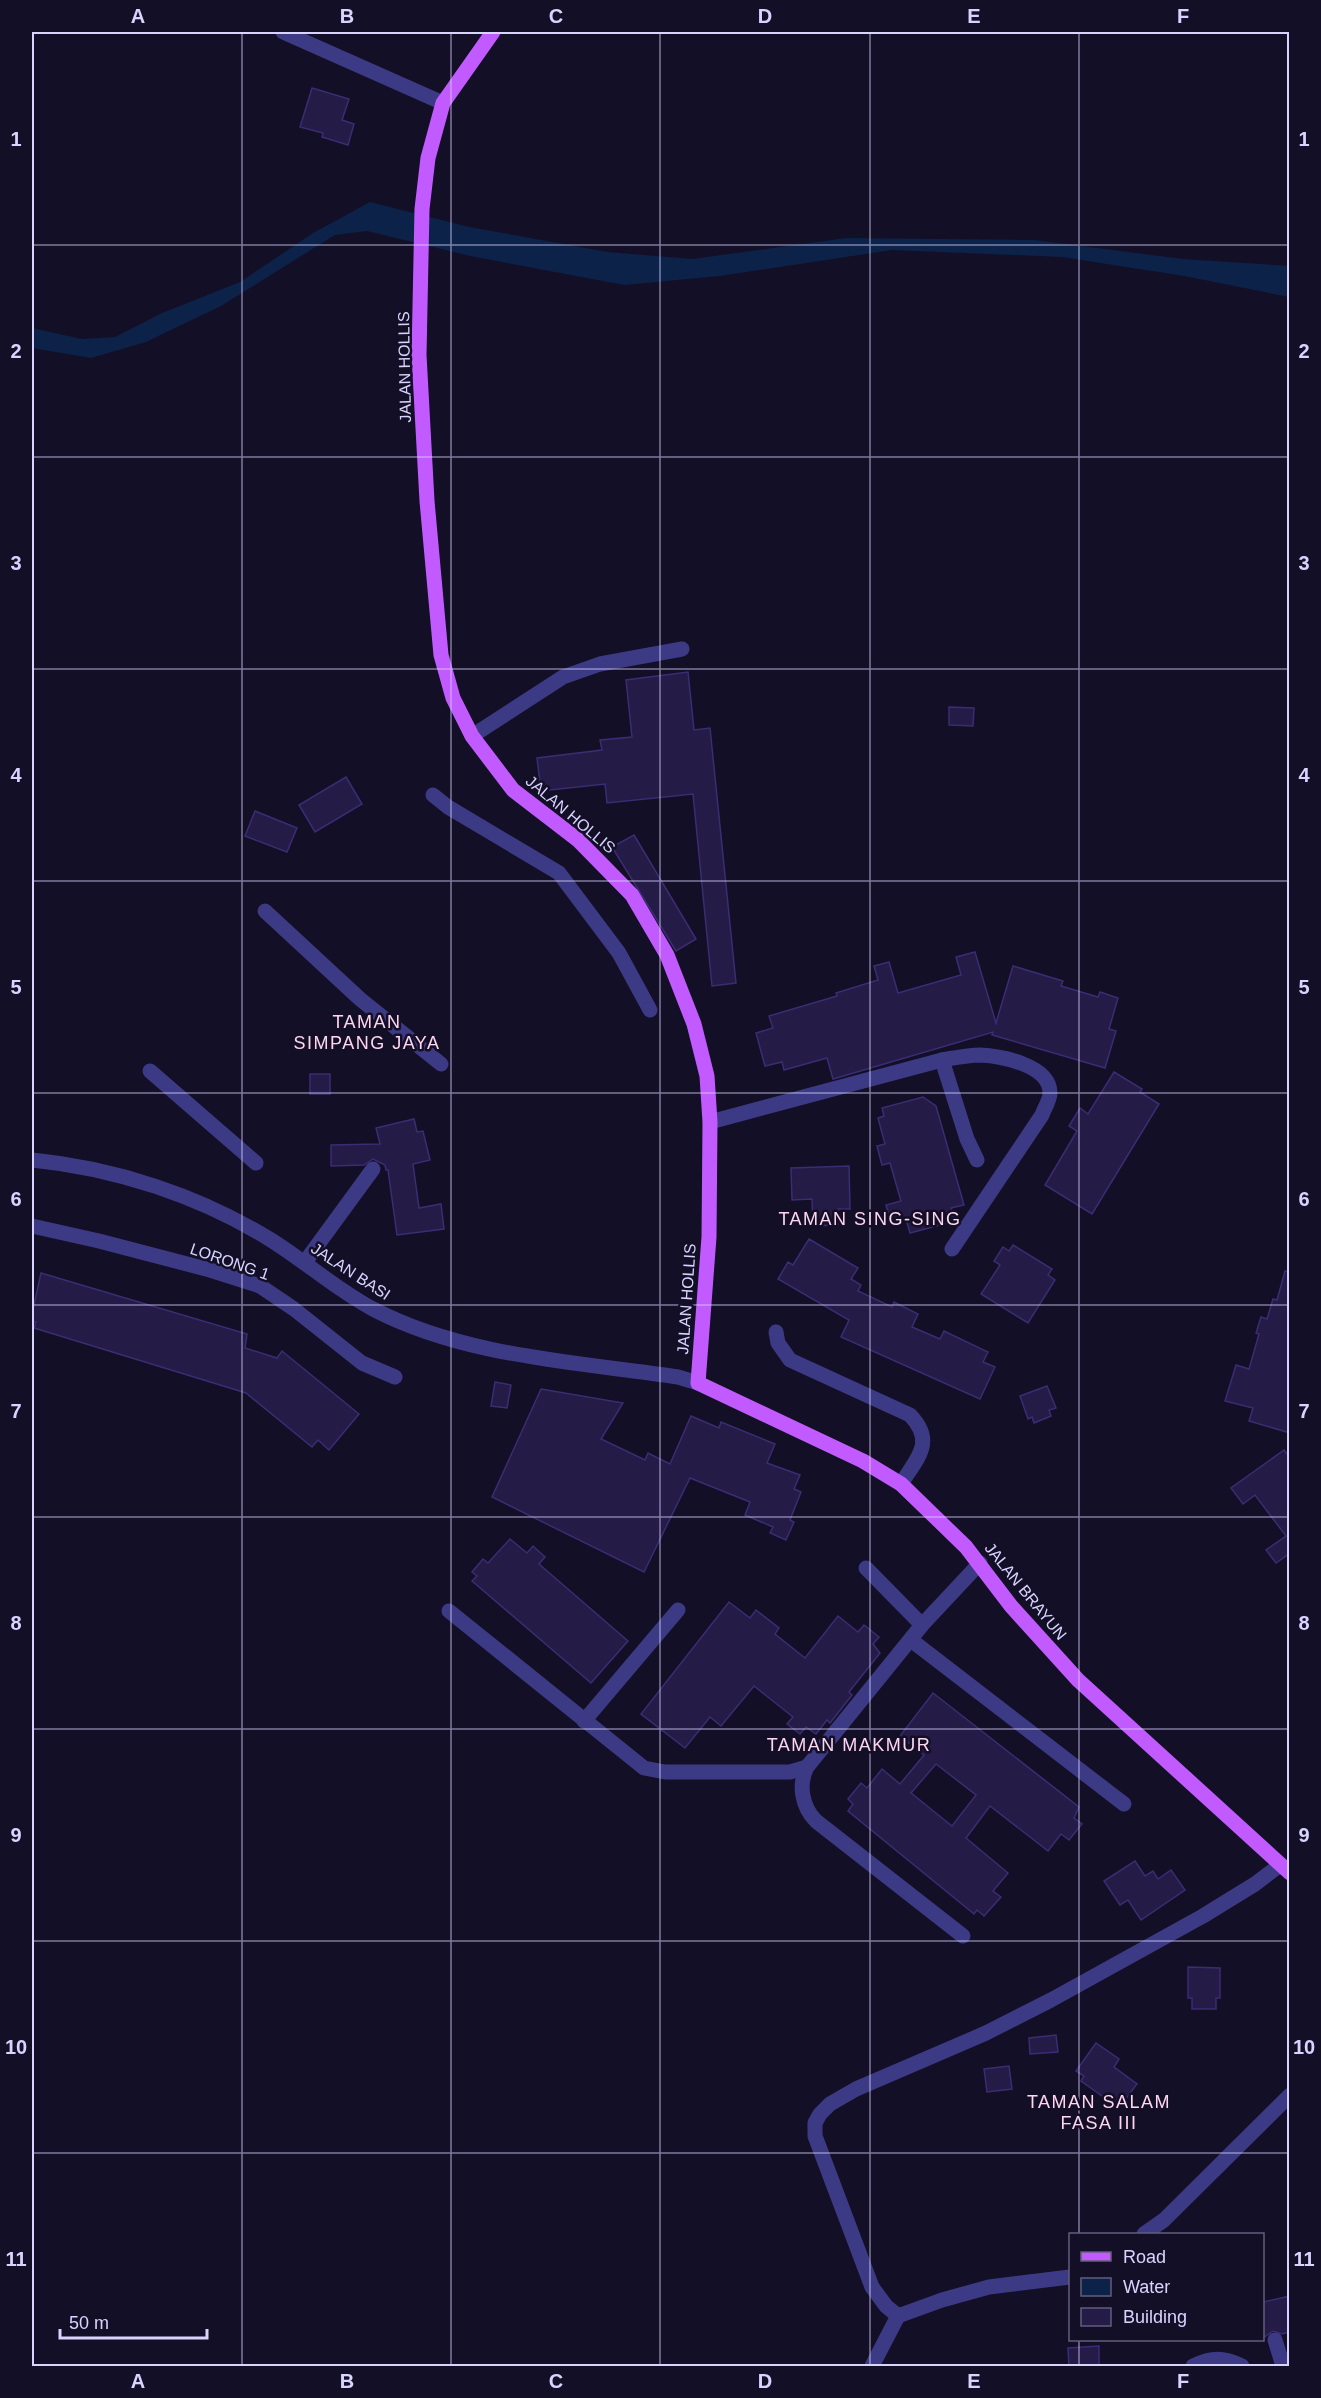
<svg xmlns="http://www.w3.org/2000/svg" width="1321" height="2398" font-family="Arial,sans-serif">
	<style>
		.water { fill: #0c2248 }
		.building { fill: #241b47; stroke: #3b2d73; stroke-width: 1.5; fill-rule: evenodd }
		.lines { fill: none; stroke-linecap: round; stroke-linejoin: round }
		.minor { stroke: #3d3a85; stroke-width: 15 }
		.major { stroke: #c25bff; stroke-width: 15 }
		.grid { fill: none; stroke: #d9d4ff; stroke-width: 1.5; stroke-opacity: 0.55 }
		.labels { text-anchor: middle; stroke-width: 5; stroke-linejoin: round; paint-order: stroke }
		.street-label { font-size: 16px; fill: #d9d4ff; stroke: #130f26 }
		.neighbourhood-label { font-size: 18px; letter-spacing: 1.5px; fill: #ffd6f0; stroke: #130f26 }
		.neatline { fill: none; stroke: #d9d4ff; stroke-width: 2 }
		.grid-label { font-size: 20px; text-anchor: middle; font-weight: bold; fill: #d9d4ff }
	</style>
	<rect width="100%" height="100%" fill="#130f26"/>
	<polygon class="water" points="370,202 469,227 608,252 692,259 846,238 1035,240 1183,259 1290,266 1289,297 1184,276 1062,257 892,250 720,276 624,285 470,256 367,231 335,235 221,306 146,342 91,358 32,348 32,328 82,339 115,337 162,313 240,282 313,233"/>
	<g class="building">
		<polygon points="312,88 349,99 342,120 354,124 348,145 322,137 323,133 300,127"/>
		<polygon points="688,672 694,730 710,728 736,983 712,986 693,794 607,803 605,784 541,791 537,758 602,750 600,740 632,737 626,680"/>
		<polygon points="949,707 974,708 973,726 949,725"/>
		<polygon points="346,777 362,804 315,832 299,805"/>
		<polygon points="255,811 297,828 287,852 245,836"/>
		<polygon points="634,835 696,939 676,951 612,847"/>
		<polygon points="975,952 996,1023 1013,966 1063,981 1061,986 1098,997 1100,992 1118,998 1109,1029 1116,1031 1105,1068 992,1035 993,1032 833,1079 827,1058 784,1070 782,1062 765,1066 756,1033 773,1028 769,1016 837,996 836,993 878,980 874,966 889,962 898,993 961,975 956,957"/>
		<polygon points="1114,1072 1142,1089 1140,1092 1159,1104 1092,1214 1045,1185 1077,1131 1069,1126 1080,1108 1088,1114"/>
		<rect x="310" y="1074" width="20" height="20"/>
		<polygon points="923,1097 936,1106 964,1205 951,1208 955,1221 910,1233 906,1219 891,1224 886,1205 901,1201 890,1163 882,1165 877,1146 885,1144 878,1118 884,1116 882,1108"/>
		<polygon points="414,1119 417,1132 423,1131 430,1160 413,1164 419,1208 441,1204 444,1229 397,1235 388,1170 386,1170 385,1165 373,1159 364,1165 331,1166 331,1145 380,1144 376,1128"/>
		<polygon points="849,1166 850,1209 838,1209 838,1225 813,1226 812,1199 792,1200 791,1168"/>
		<polygon points="809,1239 858,1268 851,1279 861,1285 858,1291 892,1307 894,1302 918,1314 912,1327 940,1339 944,1331 988,1352 983,1362 995,1367 980,1399 841,1337 849,1320 778,1279 788,1262 793,1265"/>
		<polygon points="1013,1245 1052,1269 1048,1275 1055,1280 1028,1323 981,1294 1000,1265 994,1261 1003,1247 1009,1251"/>
		<polygon points="1285,1271 1290,1272 1290,1433 1249,1421 1253,1408 1225,1401 1236,1365 1249,1369 1259,1334 1256,1333 1261,1317 1267,1319 1273,1299 1277,1300"/>
		<polygon points="41,1273 247,1334 245,1348 277,1358 282,1351 359,1414 329,1450 318,1440 312,1447 246,1393 34,1328 36,1322 32,1321 32,1314"/>
		<polygon points="495,1382 511,1385 507,1408 491,1406"/>
		<polygon points="1047,1386 1056,1408 1049,1410 1051,1416 1034,1423 1032,1417 1028,1419 1020,1396"/>
		<polygon points="541,1389 623,1403 601,1439 645,1460 648,1453 670,1464 691,1416 719,1428 721,1422 775,1444 767,1463 800,1475 794,1489 801,1492 790,1520 794,1522 786,1540 770,1533 773,1527 745,1515 750,1502 690,1478 644,1572 492,1497"/>
		<polygon points="1284,1450 1290,1458 1290,1553 1276,1563 1266,1550 1286,1536 1255,1495 1243,1504 1231,1488"/>
		<polygon points="510,1539 527,1553 533,1546 545,1557 539,1564 628,1641 591,1683 472,1581 477,1576 472,1572 483,1559 488,1563"/>
		<polygon points="729,1602 750,1618 756,1610 779,1628 775,1634 805,1658 838,1616 858,1632 864,1625 879,1637 873,1644 880,1653 849,1692 852,1695 830,1723 827,1720 816,1734 806,1727 800,1734 787,1724 793,1717 754,1686 721,1726 710,1717 685,1748 641,1714"/>
		<path d="M933,1693L1079,1807L1074,1818L1082,1824L1069,1840L1061,1834L1048,1851L990,1806L966,1838L1008,1873L993,1891L1001,1897L984,1916L977,1910L974,1914L848,1811L853,1804L848,1799L861,1783L867,1788L882,1769L900,1784L924,1755L900,1736ZM936,1764L976,1795L952,1826L911,1793Z"/>
		<polygon points="1135,1861 1145,1876 1153,1871 1158,1879 1171,1870 1185,1890 1141,1920 1128,1900 1120,1905 1104,1881"/>
		<polygon points="1188,1967 1220,1968 1220,1998 1216,1998 1216,2009 1192,2009 1192,1998 1188,1998"/>
		<polygon points="1056,2035 1058,2052 1030,2054 1029,2038"/>
		<polygon points="1096,2043 1119,2059 1114,2067 1137,2084 1119,2108 1081,2081 1084,2076 1076,2071"/>
		<polygon points="1009,2066 1012,2089 987,2092 984,2069"/>
		<polygon points="1290,2296 1290,2332 1282,2334 1273,2331 1263,2338 1263,2302"/>
		<polygon points="1099,2346 1099,2367 1069,2367 1068,2348"/>
	</g>
	<g class="lines">
		<g class="minor">
			<polyline points="283,32 443,103"/>
			<polyline points="472,736 563,677 600,664 682,649"/>
			<polyline points="433,795 448,807 559,873 619,953 650,1010"/>
			<polyline points="265,911 360,999 441,1064"/>
			<polyline points="942,1060 967,1139 977,1160"/>
			<polyline points="150,1071 256,1163"/>
			<path d="M710,1122L942,1060C954,1058 968,1055 980,1055C1001,1056 1050,1065 1050,1093C1050,1100 1044,1109 1042,1115L952,1249"/>
			<path d="M32,1160C115,1168 200,1196 271,1240C306,1262 337,1290 373,1309C465,1357 577,1362 678,1377L698,1383"/>
			<polyline points="32,1226 99,1241 210,1270 260,1286 294,1309 362,1363 395,1377"/>
			<polyline points="305,1262 373,1169"/>
			<path d="M776,1332L778,1343L790,1360L910,1415C936,1442 917,1458 901,1484"/>
			<polyline points="866,1568 922,1625"/>
			<polyline points="449,1611 644,1768 665,1772 790,1772 807,1767"/>
			<polyline points="911,1640 1124,1804"/>
			<polyline points="584,1721 678,1610"/>
			<path d="M963,1936L816,1821C802,1807 798,1785 807,1767L922,1625L980,1563"/>
			<polyline points="1144,2234 1164,2220 1290,2095"/>
			<polyline points="1070,2277 989,2287 942,2300 898,2316 886,2306 872,2287 815,2136 815,2123 820,2114 830,2104 856,2089 986,2033 1051,2000 1203,1916 1255,1884 1280,1865"/>
			<polyline points="1275,2340 1283,2366"/>
			<polyline points="872,2366 898,2316"/>
			<path d="M1193,2366C1212,2357 1223,2357 1242,2366"/>
		</g>
		<polyline class="major" points="493,32 443,103 428,158 422,209 419,355 427,501 441,655 453,698 472,736 513,790 578,840 632,895 667,955 694,1024 707,1076 710,1122 709,1237 698,1383 863,1461 901,1484 966,1547 1011,1606 1078,1680 1290,1873"/>
	</g>
	<path class="grid" d="M242,32V2366M451,32V2366M660,32V2366M870,32V2366M1079,32V2234M32,245H1290M32,457H1290M32,669H1290M32,881H1290M32,1093H1290M32,1305H1290M32,1517H1290M32,1729H1290M32,1941H1290M32,2153H1290M1079,2340V2366"/>
	<g class="labels">
		<g class="street-label">
			<text transform="translate(404 367) rotate(-91)" y="6">JALAN HOLLIS</text>
			<text transform="translate(571 814) rotate(40)" y="6">JALAN HOLLIS</text>
			<text transform="translate(230 1261) rotate(19)" y="6">LORONG 1</text>
			<text transform="translate(351 1271) rotate(33)" y="6">JALAN BASI</text>
			<text transform="translate(686 1299) rotate(-86)" y="6">JALAN HOLLIS</text>
			<text transform="translate(1026 1591) rotate(51)" y="6">JALAN BRAYUN</text>
		</g>
		<g class="neighbourhood-label">
			<text x="367" y="1028">TAMAN<tspan x="367" dy="21">SIMPANG JAYA</tspan></text>
			<text x="870" y="1225">TAMAN SING-SING</text>
			<text x="849" y="1751">TAMAN MAKMUR</text>
			<text x="1099" y="2108">TAMAN SALAM<tspan x="1099" dy="21">FASA III</tspan></text>
		</g>
	</g>
	<rect width="1321" height="2398" fill="none" stroke="#130f26" stroke-width="66"/>
	<rect x="1069" y="2233" width="195" height="108" fill="#130f26" stroke="#625e7d" stroke-width="1.5"/>
	<rect x="1081" y="2252" width="30" height="9" fill="#c25bff" stroke="#625e7d" stroke-width="1.5"/>
	<text x="1123" y="2263" font-size="18" fill="#d9d4ff">Road</text>
	<rect x="1081" y="2278" width="30" height="18" fill="#0c2248" stroke="#625e7d" stroke-width="1.5"/>
	<text x="1123" y="2293" font-size="18" fill="#d9d4ff">Water</text>
	<rect x="1081" y="2308" width="30" height="18" fill="#241b47" stroke="#625e7d" stroke-width="1.5"/>
	<text x="1123" y="2323" font-size="18" fill="#d9d4ff">Building</text>
	<path d="M60 2329v9h147v-9" fill="none" stroke="#d9d4ff" stroke-width="3"/>
	<text x="69" y="2329" font-size="18" fill="#d9d4ff" stroke="#130f26" stroke-width="4.5" paint-order="stroke">50 m</text>
	<rect x="33" y="33" width="1255" height="2332" class="neatline"/>
	<g class="grid-label">
		<text x="138" y="23">A</text>
		<text x="347" y="23">B</text>
		<text x="556" y="23">C</text>
		<text x="765" y="23">D</text>
		<text x="974" y="23">E</text>
		<text x="1183" y="23">F</text>
		<text x="16" y="146">1</text>
		<text x="1304" y="146">1</text>
		<text x="16" y="358">2</text>
		<text x="1304" y="358">2</text>
		<text x="16" y="570">3</text>
		<text x="1304" y="570">3</text>
		<text x="16" y="782">4</text>
		<text x="1304" y="782">4</text>
		<text x="16" y="994">5</text>
		<text x="1304" y="994">5</text>
		<text x="16" y="1206">6</text>
		<text x="1304" y="1206">6</text>
		<text x="16" y="1418">7</text>
		<text x="1304" y="1418">7</text>
		<text x="16" y="1630">8</text>
		<text x="1304" y="1630">8</text>
		<text x="16" y="1842">9</text>
		<text x="1304" y="1842">9</text>
		<text x="16" y="2054">10</text>
		<text x="1304" y="2054">10</text>
		<text x="16" y="2266">11</text>
		<text x="1304" y="2266">11</text>
		<text x="138" y="2388">A</text>
		<text x="347" y="2388">B</text>
		<text x="556" y="2388">C</text>
		<text x="765" y="2388">D</text>
		<text x="974" y="2388">E</text>
		<text x="1183" y="2388">F</text>
	</g>
</svg>
